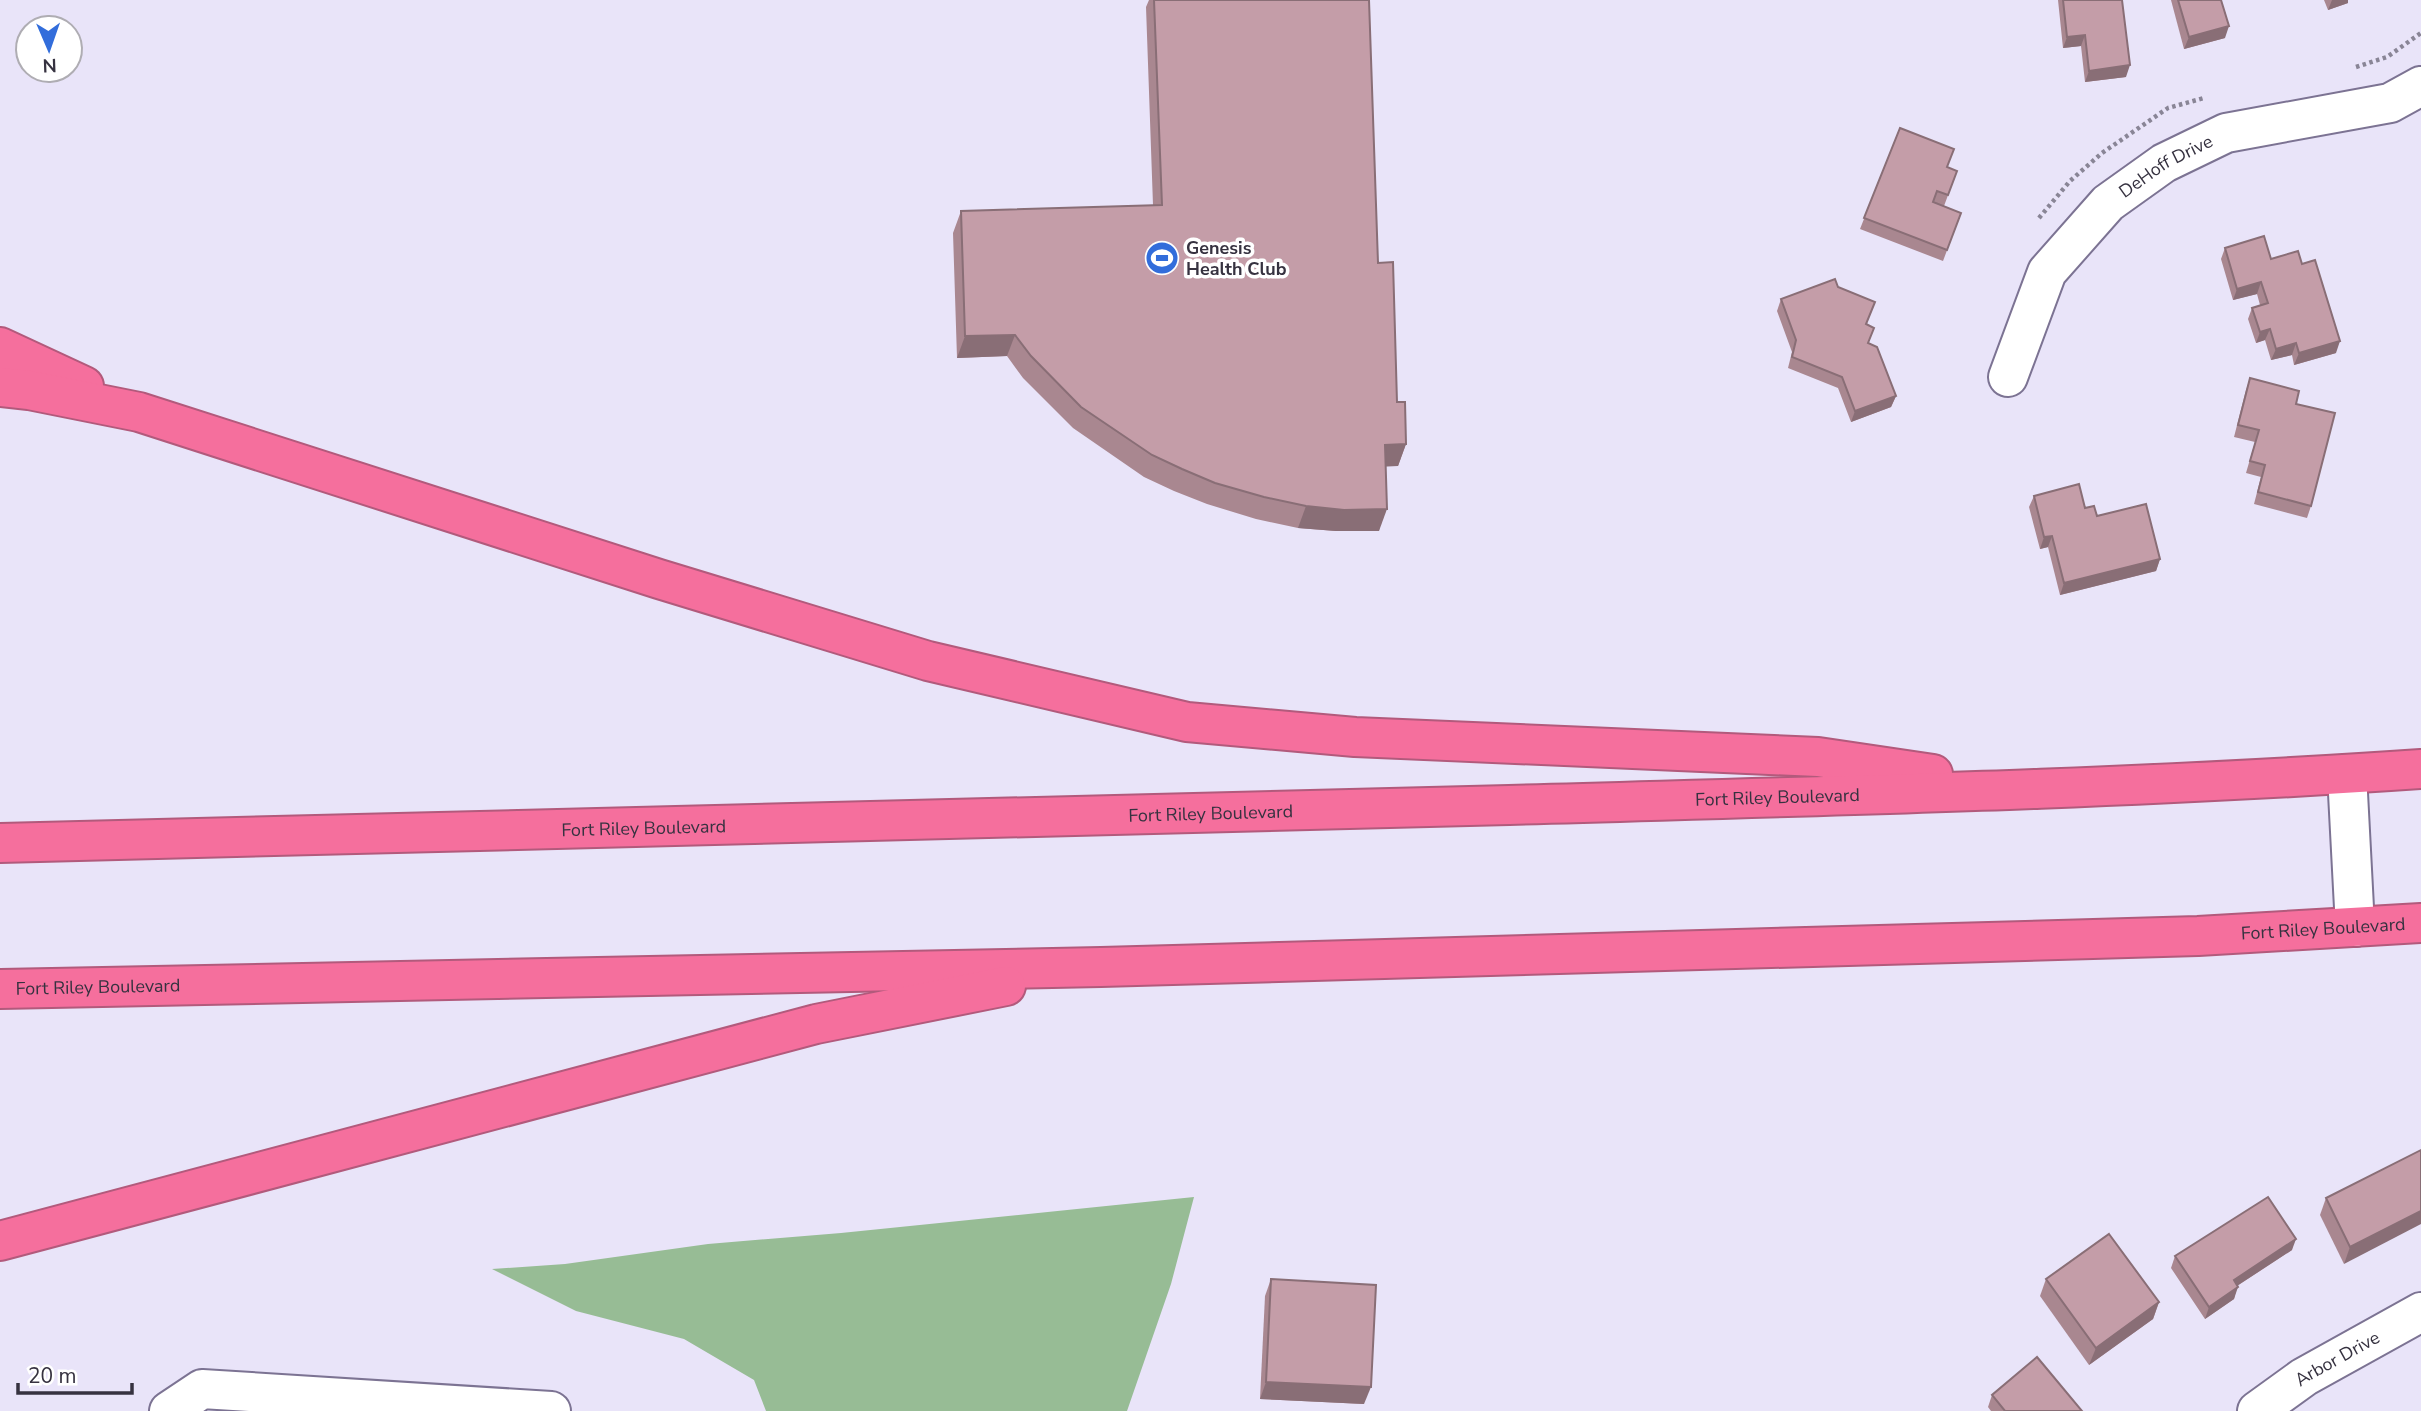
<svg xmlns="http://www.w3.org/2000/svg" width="2421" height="1411" font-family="'Nunito Sans',sans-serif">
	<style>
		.forest { fill: #97bc95 }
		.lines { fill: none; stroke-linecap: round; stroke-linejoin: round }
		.minor-casing { stroke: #7c7393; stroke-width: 42 }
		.highway-casing { stroke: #b25a7c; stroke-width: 42 }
		.path { stroke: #898596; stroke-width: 4.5; stroke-dasharray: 3.5 3.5; stroke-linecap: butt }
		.minor { stroke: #fff; stroke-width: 38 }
		.highway { stroke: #f56f9d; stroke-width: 38 }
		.wall { fill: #a98790 }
		.shaded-wall { fill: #896e76 }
		.building { fill: #c49da8; stroke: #896e76; stroke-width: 2 }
		.labels { text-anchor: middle; stroke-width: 7; stroke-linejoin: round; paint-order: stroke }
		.street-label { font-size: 18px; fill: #363240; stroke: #fff }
		.poi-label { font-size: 18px; font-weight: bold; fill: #363240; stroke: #fff; text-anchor: start }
	</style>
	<rect width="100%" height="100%" fill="#e9e4f9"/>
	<polygon class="forest" points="1194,1197 1171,1284 1127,1411 766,1411 754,1380 684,1339 576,1311 492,1269 565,1264 708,1244 841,1233"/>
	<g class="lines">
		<defs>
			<g id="minor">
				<path id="s1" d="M2008,377L2047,272L2108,203L2164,163L2226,133L2390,103L2421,86"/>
				<polyline points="2347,774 2355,927"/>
				<polyline points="169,1411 202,1389 551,1411"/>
				<path id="s2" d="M2257,1411L2304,1377L2421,1312"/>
			</g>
			<g id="highway">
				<polyline points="0,347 84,386"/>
				<polyline points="0,387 29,390 139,412 659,579 928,661 1187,722 1355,737 1818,757 1933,774"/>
				<path id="s3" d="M0,843C503,832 1006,820 1509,805C1813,796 2117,790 2421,769"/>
				<path id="s4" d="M0,989L1101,967L2198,936L2421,923"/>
				<polyline points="0,1241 816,1024 1006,986"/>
			</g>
		</defs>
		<use href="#minor" class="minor-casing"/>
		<use href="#highway" class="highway-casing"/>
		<g class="path">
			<polyline points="2356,67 2387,57 2421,33"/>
			<polyline points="2039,218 2070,181 2102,153 2168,108 2204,98"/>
		</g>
		<use href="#minor" class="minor"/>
		<use href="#highway" class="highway"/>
	</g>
	<g class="wall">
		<polygon points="1149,0 1369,0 1378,263 1397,402 1406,444 1398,466 1385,466 1379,531 1336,531 1298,528 1256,519 1207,504 1174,491 1144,477 1073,428 1023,378 1007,356 957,358 953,233 961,211 1153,205 1146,7"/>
		<polygon points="2058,0 2122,0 2126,77 2085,82 2081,46 2063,48"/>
		<polygon points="2171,0 2221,0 2225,38 2184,49"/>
		<polygon points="2324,0 2348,0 2348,3 2328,10"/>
		<polygon points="1900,128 1947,167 1957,171 1944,206 1961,213 1943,261 1860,229"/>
		<polygon points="2225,248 2271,259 2302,264 2336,353 2294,365 2292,355 2271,360 2265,340 2256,343 2248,319 2252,308 2260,305 2257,294 2233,300 2221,259"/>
		<polygon points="1838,287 1867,325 1868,343 1896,396 1891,407 1851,422 1838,388 1788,368 1792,352 1777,311 1781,299"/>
		<polygon points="2250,378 2296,404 2311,506 2307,518 2254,504 2261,477 2246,473 2255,442 2234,437 2246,390"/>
		<polygon points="2034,496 2085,508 2160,559 2156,571 2060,595 2048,547 2040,549 2029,507"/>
		<polygon points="2421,1150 2344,1264 2320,1215 2326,1198"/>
		<polygon points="2292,1250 2237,1286 2234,1299 2205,1319 2171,1268 2175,1256"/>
		<polygon points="1271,1279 1364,1404 1260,1399 1265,1296"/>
		<polygon points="2046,1279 2159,1302 2153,1319 2089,1365 2040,1296"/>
		<polygon points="1992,1395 2082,1411 1991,1411 1988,1407"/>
	</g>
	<g class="shaded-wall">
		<polygon points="2332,0 2348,0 2348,3 2328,10"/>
		<polygon points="2229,26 2225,38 2184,49 2189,37"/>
		<polygon points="2085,35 2081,46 2063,48 2067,37"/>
		<polygon points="2130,65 2126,77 2085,82 2089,71"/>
		<polygon points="2261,282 2257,294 2233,300 2237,289"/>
		<polygon points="2270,329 2265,340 2256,343 2260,332"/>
		<polygon points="1015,335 1007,356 957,358 965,336"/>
		<polygon points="2340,341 2336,353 2294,365 2299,353"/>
		<polygon points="2296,343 2292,355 2271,360 2276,349"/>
		<polygon points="1896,396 1891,407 1851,422 1855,411"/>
		<polygon points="1406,444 1398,466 1377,467 1385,445"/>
		<polygon points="1306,506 1387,509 1379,531 1336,531 1298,528"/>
		<polygon points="2052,536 2048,547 2040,549 2044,537"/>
		<polygon points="2160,559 2156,571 2060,595 2064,583"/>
		<polygon points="2421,1211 2421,1224 2344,1264 2350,1247"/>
		<polygon points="2296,1239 2292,1250 2229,1291 2234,1280"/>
		<polygon points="2238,1287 2234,1299 2205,1319 2209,1307"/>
		<polygon points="2159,1302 2153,1319 2089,1365 2096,1348"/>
		<polygon points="1266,1382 1371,1387 1364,1404 1260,1399"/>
	</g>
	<g class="building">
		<polygon points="1154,0 1369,0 1378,263 1393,262 1397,402 1405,402 1406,444 1385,445 1387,509 1344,510 1306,506 1264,497 1215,483 1182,469 1152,455 1081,407 1031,356 1015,335 965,336 961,211 1162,205"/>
		<polygon points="2063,0 2122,0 2130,65 2089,71 2085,35 2067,37"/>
		<polygon points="2178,0 2221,0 2229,26 2189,37"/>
		<polygon points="1900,128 1954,149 1947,167 1957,171 1948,195 1937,191 1933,202 1961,213 1947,250 1864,218"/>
		<polygon points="2264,236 2271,259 2298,251 2302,264 2315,260 2340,341 2299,353 2296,343 2276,349 2270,329 2260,332 2252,308 2268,303 2261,282 2237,289 2225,248"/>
		<polygon points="1835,279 1838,287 1875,302 1866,324 1874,328 1868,343 1877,347 1896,396 1855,411 1842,377 1792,357 1796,340 1781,299"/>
		<polygon points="2250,378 2299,391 2296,404 2335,413 2311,506 2258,492 2265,465 2250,461 2259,430 2238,425"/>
		<polygon points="2079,484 2085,508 2094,506 2097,516 2146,504 2160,559 2064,583 2052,536 2044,537 2034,496"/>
		<polygon points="2421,1150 2421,1211 2350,1247 2326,1198"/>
		<polygon points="2268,1197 2296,1239 2234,1280 2238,1287 2209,1307 2175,1256"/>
		<polygon points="2109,1234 2159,1302 2096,1348 2046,1279"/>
		<polygon points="1271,1279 1376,1285 1371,1387 1266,1382"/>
		<polygon points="2037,1357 2082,1411 2005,1411 1992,1395"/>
	</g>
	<defs>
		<symbol id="stadium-disc" viewBox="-11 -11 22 22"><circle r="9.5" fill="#326ddb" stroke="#fff"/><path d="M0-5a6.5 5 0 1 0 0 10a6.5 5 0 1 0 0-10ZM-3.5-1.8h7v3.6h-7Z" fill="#fff"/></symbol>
	</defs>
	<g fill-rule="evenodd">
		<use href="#stadium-disc" x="1143" y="239" width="38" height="38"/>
	</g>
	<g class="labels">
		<g class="street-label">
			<text dy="6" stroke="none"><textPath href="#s1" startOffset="273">DeHoff Drive</textPath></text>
			<text dy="6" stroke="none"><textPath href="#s3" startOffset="1778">Fort Riley Boulevard</textPath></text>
			<text dy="6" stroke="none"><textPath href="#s3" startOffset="1211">Fort Riley Boulevard</textPath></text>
			<text dy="6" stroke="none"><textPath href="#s3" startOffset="644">Fort Riley Boulevard</textPath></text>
			<text dy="6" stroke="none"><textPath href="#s4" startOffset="2324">Fort Riley Boulevard</textPath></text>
			<text dy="6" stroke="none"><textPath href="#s4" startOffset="98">Fort Riley Boulevard</textPath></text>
			<text dy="6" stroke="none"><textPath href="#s2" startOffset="96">Arbor Drive</textPath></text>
		</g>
		<g class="poi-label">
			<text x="1186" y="254">Genesis<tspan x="1186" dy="21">Health Club</tspan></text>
		</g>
	</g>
	<g transform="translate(49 49) rotate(178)"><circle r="33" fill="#ffffff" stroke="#afadb3" stroke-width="2"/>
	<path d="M0-5L12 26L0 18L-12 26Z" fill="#326ddb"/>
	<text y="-10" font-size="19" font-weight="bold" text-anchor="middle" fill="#363240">N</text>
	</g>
	<path d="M18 1383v10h114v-10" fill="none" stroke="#363240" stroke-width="3.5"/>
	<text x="28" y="1383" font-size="21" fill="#363240" stroke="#ffffff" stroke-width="5" paint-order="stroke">20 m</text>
</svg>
